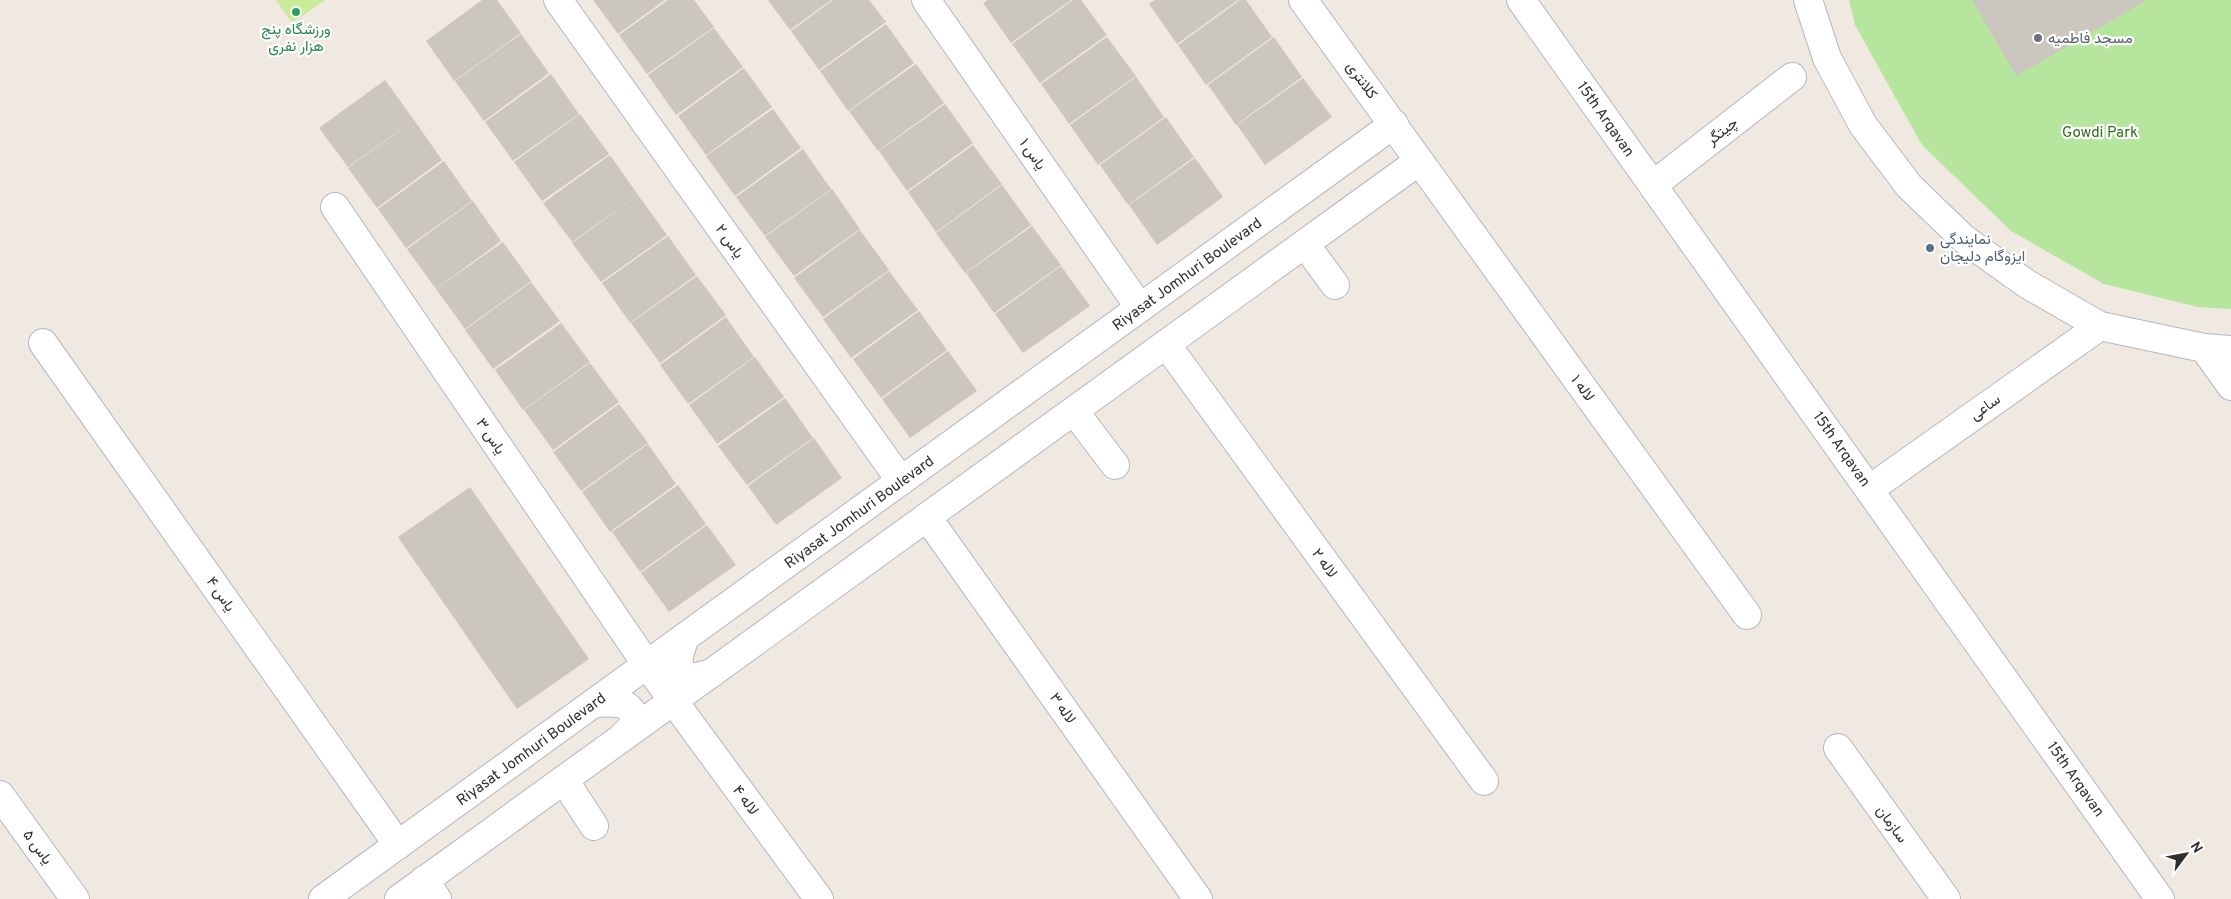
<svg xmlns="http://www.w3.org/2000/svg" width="2231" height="899" font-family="Overpass,Vazirmatn,sans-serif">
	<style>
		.park { fill: #b6e59e }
		.pitch { fill: #c9ec9a }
		.building { fill: #cbc7bf }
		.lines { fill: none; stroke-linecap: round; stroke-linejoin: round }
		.minor-casing { stroke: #b4b7c1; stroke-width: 30 }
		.tertiary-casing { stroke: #b4b7c1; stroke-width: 30 }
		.minor { stroke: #fff; stroke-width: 28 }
		.tertiary { stroke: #fff; stroke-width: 28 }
		.leisure-dot { fill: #2e9e5b; stroke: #fff; stroke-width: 2 }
		.worship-dot { fill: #6b7280; stroke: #fff; stroke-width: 2 }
		.service-dot { fill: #5c6f8a; stroke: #fff; stroke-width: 2 }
		.labels { text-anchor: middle; stroke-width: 4.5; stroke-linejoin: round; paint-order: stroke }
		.leisure-label { font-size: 15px; fill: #27864d; stroke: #fff }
		.worship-label { font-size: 15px; fill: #5b616d; stroke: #fff; text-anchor: start }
		.street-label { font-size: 15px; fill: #2e2e2e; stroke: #fff }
		.park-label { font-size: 15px; fill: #2c6e1b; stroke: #fff }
		.service-label { font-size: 15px; fill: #4e5e75; stroke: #fff; text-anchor: start }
	</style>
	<rect width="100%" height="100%" fill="#efe9e1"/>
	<polygon class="park" points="1849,0 2231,0 2231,309 2198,307 2104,284 2011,231 1922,145 1855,25"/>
	<polygon class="pitch" points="276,0 325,0 292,23"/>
	<g class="building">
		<polygon points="482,0 497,0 521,33 454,81 426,41"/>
		<polygon points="593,0 665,0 618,34"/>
		<polygon points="668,0 694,0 714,27 647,74 619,35"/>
		<polygon points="768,0 831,0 790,30"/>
		<polygon points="833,0 869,0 886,22 819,70 791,31"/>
		<polygon points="988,0 1071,0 1011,43 983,3"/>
		<polygon points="1073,0 1081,0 1107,35 1040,83 1012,44"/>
		<polygon points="1155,0 1238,0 1177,44 1149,4"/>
		<polygon points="1240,0 1246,0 1272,37 1206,85 1178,45"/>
		<polygon points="1972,0 2147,0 2016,76"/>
		<polygon points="886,24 914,63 848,111 820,71"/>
		<polygon points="714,28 743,67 676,115 648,75"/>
		<polygon points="521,34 549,73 484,121 455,81"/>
		<polygon points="1107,37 1136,76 1069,124 1041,84"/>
		<polygon points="1274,37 1302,77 1236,125 1208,85"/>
		<polygon points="916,64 944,103 878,151 849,111"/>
		<polygon points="744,68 772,107 706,155 678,116"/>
		<polygon points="551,74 579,114 513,161 485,122"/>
		<polygon points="1136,77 1164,117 1098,165 1070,125"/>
		<polygon points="1303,78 1332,117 1265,165 1237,125"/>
		<polygon points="385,80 414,120 348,167 319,128"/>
		<polygon points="945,104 973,143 907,191 879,151"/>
		<polygon points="773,109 801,148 735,196 706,156"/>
		<polygon points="580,114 609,154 542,201 514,162"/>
		<polygon points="1166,117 1194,157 1128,205 1100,165"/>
		<polygon points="414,120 442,160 377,208 348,168"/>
		<polygon points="973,145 1002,184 936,232 908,192"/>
		<polygon points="803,149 831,189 765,236 736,197"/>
		<polygon points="610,155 638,195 572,242 543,203"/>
		<polygon points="1195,158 1223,197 1157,245 1129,205"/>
		<polygon points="444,161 472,201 406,248 378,209"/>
		<polygon points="1002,185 1031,225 965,273 936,233"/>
		<polygon points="832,189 860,229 794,276 765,237"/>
		<polygon points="638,195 667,235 601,282 572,243"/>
		<polygon points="473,201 501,241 436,289 407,249"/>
		<polygon points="1032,226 1061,265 994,313 966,273"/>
		<polygon points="860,230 889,270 823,317 794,278"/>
		<polygon points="668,236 696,275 630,323 602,283"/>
		<polygon points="503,242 531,281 465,329 436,289"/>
		<polygon points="1061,266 1090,306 1023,353 995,314"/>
		<polygon points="889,271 918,310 851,358 823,319"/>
		<polygon points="697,276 726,315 660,363 631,323"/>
		<polygon points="531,282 560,321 493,369 465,330"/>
		<polygon points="919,311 947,350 881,398 853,359"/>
		<polygon points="726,317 754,357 688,404 660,365"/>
		<polygon points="561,323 590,362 523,410 495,370"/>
		<polygon points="948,351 977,391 910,438 882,399"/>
		<polygon points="755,357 784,397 717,444 689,405"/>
		<polygon points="590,363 619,402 553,450 524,410"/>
		<polygon points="785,398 813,438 747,485 718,446"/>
		<polygon points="619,404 648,443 581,491 553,452"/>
		<polygon points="814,438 842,478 776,525 748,486"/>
		<polygon points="648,444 676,484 610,532 582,492"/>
		<polygon points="678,485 706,524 640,572 612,532"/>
		<polygon points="470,487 589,659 517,709 398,537"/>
		<polygon points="707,525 736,565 669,612 641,573"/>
	</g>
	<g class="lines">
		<defs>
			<g id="minor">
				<polyline points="558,0 901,481"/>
				<polyline points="926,0 1140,308"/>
				<polyline points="1521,0 2160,899"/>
				<polyline points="1808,0 1827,58 1863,125 1909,186 1964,239 2027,284 2100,326 2204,348 2231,350"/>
				<polyline points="1653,185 1792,77"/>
				<polyline points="335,207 647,665 819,899"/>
				<polyline points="1305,244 1335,285"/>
				<polyline points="43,343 398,845"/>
				<polyline points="1166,344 1484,781"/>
				<polyline points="2204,348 2231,386"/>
				<polyline points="1074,411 1115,465"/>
				<polyline points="1870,489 2100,326"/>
				<polyline points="927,517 1198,899"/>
				<polyline points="1838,748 1946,899"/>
				<polyline points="564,780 594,826"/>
				<polyline points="0,795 75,899"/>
				<polyline points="424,880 437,899"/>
			</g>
			<g id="tertiary">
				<polyline points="1303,0 1747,615"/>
				<path d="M685,637C679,656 673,663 688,679L712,673"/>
				<path d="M594,703C614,702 633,699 635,724L621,738"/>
				<polyline points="323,899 1394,124"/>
				<polyline points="399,899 1419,161"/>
			</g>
		</defs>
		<use href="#minor" class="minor-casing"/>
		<use href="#tertiary" class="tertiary-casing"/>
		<use href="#minor" class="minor"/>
		<use href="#tertiary" class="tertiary"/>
	</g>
	<circle class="leisure-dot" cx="296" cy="12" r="5"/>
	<circle class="worship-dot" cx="2038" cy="38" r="5"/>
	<circle class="service-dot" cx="1930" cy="248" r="5"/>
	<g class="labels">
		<g class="leisure-label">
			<text x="296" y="34">ورزشگاه پنج<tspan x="296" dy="17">هزار نفری</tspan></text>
		</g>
		<g class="worship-label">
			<text x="2048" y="43">مسجد فاطمیه</text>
		</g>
		<g class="street-label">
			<text transform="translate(1362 80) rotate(54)" y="5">کلانتری</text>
			<text transform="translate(1606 119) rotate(55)" y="5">15th Arqavan</text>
			<text transform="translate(1722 131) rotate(-38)" y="5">چیتگر</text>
			<text transform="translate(1033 154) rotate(55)" y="5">یاس ۱</text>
			<text transform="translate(730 241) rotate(55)" y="5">یاس ۲</text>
			<text transform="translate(1187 274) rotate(-36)" y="5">Riyasat Jomhuri Boulevard</text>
			<text transform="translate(1583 388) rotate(54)" y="5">لاله ۱</text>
			<text transform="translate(1985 407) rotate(-35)" y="5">ساعی</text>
			<text transform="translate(491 436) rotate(56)" y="5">یاس ۳</text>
			<text transform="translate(1842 449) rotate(55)" y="5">15th Arqavan</text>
			<text transform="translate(859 512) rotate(-36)" y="5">Riyasat Jomhuri Boulevard</text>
			<text transform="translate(1325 563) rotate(54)" y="5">لاله ۲</text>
			<text transform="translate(221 594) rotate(55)" y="5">یاس ۴</text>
			<text transform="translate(1063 708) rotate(55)" y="5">لاله ۳</text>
			<text transform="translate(531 749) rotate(-36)" y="5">Riyasat Jomhuri Boulevard</text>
			<text transform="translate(2076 779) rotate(55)" y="5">15th Arqavan</text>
			<text transform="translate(746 800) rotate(54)" y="5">لاله ۴</text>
			<text transform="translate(1892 824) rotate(54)" y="5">سازمان</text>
			<text transform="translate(38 847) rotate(54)" y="5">یاس ۵</text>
		</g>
		<g class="park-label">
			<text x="2100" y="137">Gowdi Park</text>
		</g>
		<g class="service-label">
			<text x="1940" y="244">نمایندگی<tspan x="1940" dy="17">ایزوگام دلیجان</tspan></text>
		</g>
	</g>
	<g transform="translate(2186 854) rotate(58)" stroke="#ffffff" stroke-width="4" paint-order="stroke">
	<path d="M0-4L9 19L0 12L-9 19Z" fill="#2e2e2e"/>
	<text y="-8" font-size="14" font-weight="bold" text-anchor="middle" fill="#2e2e2e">N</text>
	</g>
</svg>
